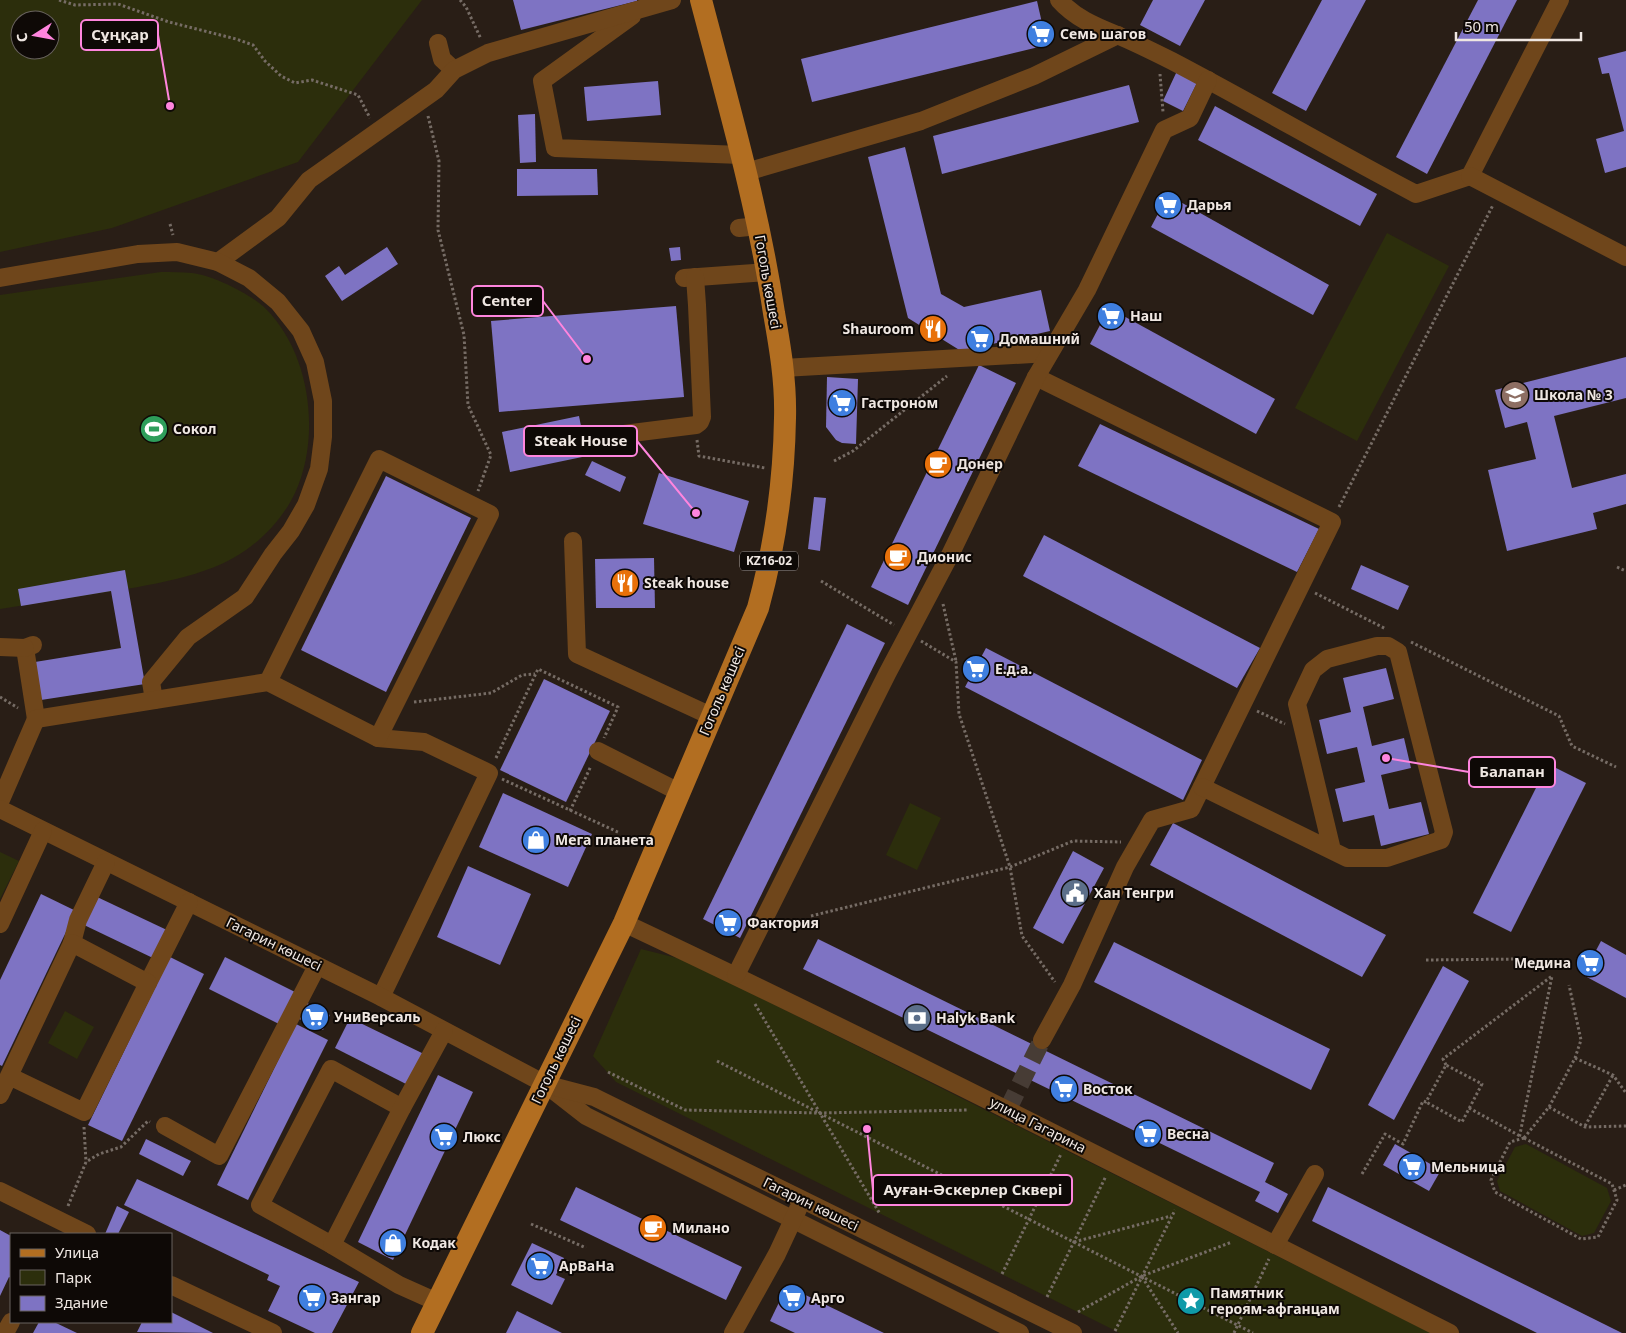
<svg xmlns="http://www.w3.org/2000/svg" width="1626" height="1333" font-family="'Noto Sans',sans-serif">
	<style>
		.green { fill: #2c2e0c; fill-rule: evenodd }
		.building { fill: #7e73c3 }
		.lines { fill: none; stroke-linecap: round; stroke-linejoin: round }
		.minor-tunnel { stroke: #473c35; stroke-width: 18; stroke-dasharray: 18 9; stroke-linecap: butt }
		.path { stroke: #766c65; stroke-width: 3; stroke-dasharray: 2.5 2.5; stroke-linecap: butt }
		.minor { stroke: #6f461b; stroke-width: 18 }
		.major { stroke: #b26e21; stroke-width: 22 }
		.labels { text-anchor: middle; stroke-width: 4; stroke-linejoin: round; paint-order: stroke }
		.shield { fill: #0e0906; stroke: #aca4a0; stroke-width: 1 }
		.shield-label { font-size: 12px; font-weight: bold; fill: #efe7e2 }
		.poi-label { font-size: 14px; font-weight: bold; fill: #efe7e2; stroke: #0e0906; text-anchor: start }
		.street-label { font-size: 14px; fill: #efe7e2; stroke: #0e0906 }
		.leader { fill: none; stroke: #ff85de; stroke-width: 2 }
		.callout-dot { fill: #ff85de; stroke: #0e0906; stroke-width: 2 }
		.callout { fill: #0e0906; stroke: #ff85de; stroke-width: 2 }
		.callout-label { font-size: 15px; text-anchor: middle; font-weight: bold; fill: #efe7e2 }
	</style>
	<rect width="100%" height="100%" fill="#291e16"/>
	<g class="green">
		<path d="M0,0H422L298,162L112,228L0,252ZM20,20H50V50H20Z"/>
		<polygon points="1387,233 1449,266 1357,441 1295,408"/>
		<path d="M161,272C171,272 182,272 192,273C212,275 251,294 266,309C311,354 321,437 295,493C284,516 266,536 246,550C209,577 145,586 101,593C67,598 34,604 0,609V295Z"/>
		<polygon points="910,803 941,818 917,870 886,855"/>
		<polygon points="0,852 19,861 0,899"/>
		<polygon points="641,949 685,960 1431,1333 1120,1333 616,1082 593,1056"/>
		<polygon points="65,1011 94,1027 77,1059 48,1043"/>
		<polygon points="1526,1144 1607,1188 1611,1201 1594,1233 1582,1236 1500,1191 1497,1181 1515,1147"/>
	</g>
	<g class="building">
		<polygon points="513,0 637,0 637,1 521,30"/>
		<polygon points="1153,0 1205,0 1180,46 1140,25"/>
		<polygon points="1322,0 1366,0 1306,111 1272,93"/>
		<polygon points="1478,0 1517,0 1427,174 1396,157"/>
		<polygon points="1037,1 1047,45 812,102 801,59"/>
		<polygon points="1626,51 1626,167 1605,173 1596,139 1624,131 1609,73 1602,74 1598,58"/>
		<polygon points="1177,71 1198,81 1183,111 1163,101"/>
		<polygon points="658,81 661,115 587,121 584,87"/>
		<polygon points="1129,85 1139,122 942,174 933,136"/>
		<polygon points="1215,106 1377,194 1360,226 1198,140"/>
		<polygon points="535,114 536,162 520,163 518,115"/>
		<polygon points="905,147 941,294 964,307 1041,290 1050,331 961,351 908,318 868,157"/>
		<polygon points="517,169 597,169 598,195 517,196"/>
		<polygon points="1168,195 1329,285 1313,315 1151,227"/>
		<polygon points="387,247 398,264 342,301 325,276 339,266 345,275"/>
		<polygon points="680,247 681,260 671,261 669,248"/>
		<polygon points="676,306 684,397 499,412 491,321"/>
		<polygon points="1109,308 1275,399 1256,434 1090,344"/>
		<polygon points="1626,357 1626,398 1554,416 1572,488 1626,474 1626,504 1593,513 1597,529 1507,551 1488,470 1536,459 1527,422 1505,428 1495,390"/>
		<polygon points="979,365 1016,383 908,605 871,587"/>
		<polygon points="827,377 858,379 856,444 842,443 836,440 826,427"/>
		<polygon points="579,416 587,456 510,472 502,432"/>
		<polygon points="1100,424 1319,529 1297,572 1078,466"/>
		<polygon points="592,461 626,477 620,492 585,475"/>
		<polygon points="659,473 749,501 734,552 643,524"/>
		<polygon points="386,476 471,518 386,692 301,650"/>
		<polygon points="814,497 826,498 820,551 808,549"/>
		<polygon points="1044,535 1260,648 1237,688 1023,576"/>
		<polygon points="654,558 655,608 596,608 595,559"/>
		<polygon points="1361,565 1409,586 1398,610 1351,589"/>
		<polygon points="125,570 145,684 41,700 35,662 121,648 111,591 21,606 18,589"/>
		<polygon points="847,624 885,643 740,938 703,919"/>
		<polygon points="986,648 1202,760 1183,800 965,687"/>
		<polygon points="1386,668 1394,699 1363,707 1372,746 1404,738 1411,768 1381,775 1389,809 1421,802 1429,834 1381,846 1374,815 1343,822 1335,789 1365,782 1357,747 1327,754 1319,720 1351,712 1343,678"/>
		<polygon points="544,679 610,711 566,802 500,770"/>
		<polygon points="1548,764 1586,783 1511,932 1473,913"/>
		<polygon points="503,793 592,834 568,887 479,847"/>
		<polygon points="1173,823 1386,935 1362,977 1150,865"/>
		<polygon points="1073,851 1104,868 1063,944 1033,928"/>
		<polygon points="468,866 531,894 500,965 437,937"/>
		<polygon points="41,894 76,911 2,1066 0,1065 0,980"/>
		<polygon points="95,896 169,931 155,959 82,924"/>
		<polygon points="818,939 1274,1163 1265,1182 1288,1194 1278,1213 1255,1201 1260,1192 803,969"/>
		<polygon points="1601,941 1626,955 1626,998 1583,975"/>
		<polygon points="1114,942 1330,1049 1311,1090 1094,982"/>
		<polygon points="170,957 204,974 122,1141 88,1125"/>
		<polygon points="225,957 297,993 281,1025 209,989"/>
		<polygon points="1443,966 1469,981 1394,1120 1368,1105"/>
		<polygon points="307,1003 330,1015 323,1030 299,1019"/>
		<polygon points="350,1018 426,1055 410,1086 335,1048"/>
		<polygon points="296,1024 328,1040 248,1200 217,1185"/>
		<polygon points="438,1075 473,1092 393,1260 358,1242"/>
		<polygon points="146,1139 191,1161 183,1176 139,1154"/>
		<polygon points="1395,1144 1441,1170 1429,1191 1383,1165"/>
		<polygon points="137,1179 359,1282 332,1333 315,1333 268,1311 280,1286 267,1280 269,1275 124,1205"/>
		<polygon points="576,1187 742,1267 726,1300 560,1220"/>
		<polygon points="1328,1187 1622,1333 1537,1333 1312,1221"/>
		<polygon points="117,1206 129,1212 118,1234 105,1234"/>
		<polygon points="0,1230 11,1236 11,1278 9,1277 0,1296"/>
		<polygon points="532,1243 564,1258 556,1275 565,1279 552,1305 511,1285"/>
		<polygon points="787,1286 884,1333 795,1333 770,1321"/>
		<polygon points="517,1311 562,1333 506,1333"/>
		<polygon points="171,1312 213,1333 137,1332 142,1322 171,1322"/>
		<polygon points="39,1322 54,1322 77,1333 33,1333"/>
	</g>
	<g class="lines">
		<polyline class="minor-tunnel" points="1008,1109 1042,1040"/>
		<g class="path">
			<polyline points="59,0 75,5 118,4 169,22 236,39 253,45 265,61 281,76 295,83 312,80 358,95 370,118"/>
			<polyline points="460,0 466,7 481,39"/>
			<polyline points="1160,74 1163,112"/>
			<polyline points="428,116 439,161 438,230 464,335 468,405 491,455 478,491"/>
			<polyline points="170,224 173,235"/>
			<polyline points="697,440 699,456 765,468"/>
			<polyline points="834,461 853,451 947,376"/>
			<polyline points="1339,507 1493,205"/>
			<polyline points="1617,567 1626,571"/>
			<polyline points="821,581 894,625"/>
			<polyline points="1315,593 1386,629"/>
			<polyline points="943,604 956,661"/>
			<polyline points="921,641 956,662 959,714 1010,867 1022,936 1055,982"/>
			<polyline points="1411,642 1559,716 1572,746 1616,767"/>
			<polyline points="0,697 18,708"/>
			<polyline points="414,702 491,693 522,675 535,674"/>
			<polyline points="1257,711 1285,724"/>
			<polyline points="496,758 538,669 618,707 604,738"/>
			<polyline points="502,779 620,833"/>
			<polyline points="570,811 591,766"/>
			<polyline points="811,916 1010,867 1073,841 1121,842"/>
			<polyline points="1426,960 1521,959"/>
			<polyline points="755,1004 880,1214"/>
			<polyline points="1575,1058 1613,1075 1626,1093"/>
			<polyline points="717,1061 1253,1333"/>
			<polyline points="1446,1065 1443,1059 1552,976 1519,1139"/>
			<polyline points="608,1072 685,1110 819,1113 969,1110"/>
			<polyline points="1549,1107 1585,1127 1626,1126"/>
			<polyline points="1469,1108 1520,1136"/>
			<polyline points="1585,1126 1613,1075"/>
			<polyline points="84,1127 86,1162"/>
			<polygon points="1524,1138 1612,1184 1617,1200 1598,1237 1581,1239 1495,1192 1491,1180 1510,1142"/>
			<polyline points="1524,1138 1549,1107 1575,1058 1581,1040 1569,985"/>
			<polyline points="1362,1174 1385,1134 1403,1144 1423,1101 1426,1102 1446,1065 1482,1084 1462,1122 1426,1102"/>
			<polyline points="1614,1190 1626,1185"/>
			<polyline points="68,1206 86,1162 99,1154 121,1147 148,1121 150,1122"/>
			<polyline points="531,1224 586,1248"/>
			<polyline points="1074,1242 1171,1216"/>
			<polyline points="1002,1274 1061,1154"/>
			<polyline points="1142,1277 1178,1333"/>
			<polyline points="1047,1297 1106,1176"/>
			<polyline points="1078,1312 1142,1276 1232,1242"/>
			<polyline points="1115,1331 1175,1210"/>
			<polyline points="1234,1333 1269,1259"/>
		</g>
		<g class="minor">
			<path d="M1059,0C1075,18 1095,26 1117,35C1136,43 1154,52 1172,61C1254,104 1334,151 1416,194L1470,176L1560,0"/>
			<polyline points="632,16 542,81 555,148 741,155"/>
			<polyline points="438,43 442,59 454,70"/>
			<polyline points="746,172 921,121 1034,76 1118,35"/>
			<polyline points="1470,176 1626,257"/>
			<polyline points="739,228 758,226"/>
			<polyline points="218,262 278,218 309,180 436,90 454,70 488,53 672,0"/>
			<polyline points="0,278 138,254 177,252 218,262 249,278 278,302 301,331 315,362 323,401 323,437 319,469 306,505 291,531 273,554 245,597 188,637 151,682 154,700"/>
			<polyline points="684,278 768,272"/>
			<polyline points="783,368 1049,353"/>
			<polyline points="1036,377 1332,522 1191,809 1152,820 1125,867 1072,985 1042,1040"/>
			<polyline points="592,438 696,425 700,422 702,417 697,305 695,277"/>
			<polyline points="573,541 577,654 711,716"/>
			<polyline points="33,645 25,648 36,719"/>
			<polyline points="0,647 25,648"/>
			<polyline points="378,738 424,742 489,773 381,997"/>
			<polyline points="598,751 679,792"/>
			<polyline points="1202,787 1347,858 1387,858 1441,840 1444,832 1398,652 1388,646 1377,646 1327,659 1313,670 1297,704 1332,850"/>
			<polyline points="0,802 36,719 268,682 378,738 490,514 379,459 268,682"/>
			<polyline points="0,809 381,997 545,1084 586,1116 1020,1333"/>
			<path d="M624,923C902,1054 1175,1195 1450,1333"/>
			<polyline points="0,924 43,831"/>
			<polyline points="72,943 78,920 106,862"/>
			<polyline points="736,975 887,674 951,553 1036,377 1087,290 1164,130 1190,118 1208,80"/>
			<polyline points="148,983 189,902"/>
			<polyline points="552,1086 594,1097 1073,1333"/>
			<polyline points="0,1095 72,943 148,983 84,1112 9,1076"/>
			<polyline points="402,1108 331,1069 260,1205 332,1245 399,1285 437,1302"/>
			<polyline points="165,1126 219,1156 317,966"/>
			<polyline points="0,1191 87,1234"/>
			<polyline points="332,1245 402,1108 444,1031"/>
			<polyline points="1275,1245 1315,1174"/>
			<polyline points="171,1285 273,1333"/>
			<polyline points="5,1333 11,1322"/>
			<polyline points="733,1333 777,1254 798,1209"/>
		</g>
		<path class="major" d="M422,1333L624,923L758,608C775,546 784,481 785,418C786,382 780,347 774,313C758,207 728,103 701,0"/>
	</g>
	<defs>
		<symbol id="supermarket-disc" viewBox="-11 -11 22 22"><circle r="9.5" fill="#3f7fe0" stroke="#0e0906"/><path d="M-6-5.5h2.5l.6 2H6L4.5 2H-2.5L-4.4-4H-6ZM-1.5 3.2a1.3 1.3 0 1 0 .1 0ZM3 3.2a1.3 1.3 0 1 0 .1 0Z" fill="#fff"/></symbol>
		<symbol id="restaurant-disc" viewBox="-11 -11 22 22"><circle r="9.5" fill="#e8710a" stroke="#0e0906"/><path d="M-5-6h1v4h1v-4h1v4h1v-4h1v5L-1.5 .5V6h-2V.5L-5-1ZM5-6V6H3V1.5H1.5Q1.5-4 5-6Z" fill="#fff"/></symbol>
		<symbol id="school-disc" viewBox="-11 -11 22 22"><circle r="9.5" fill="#8d6e63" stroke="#0e0906"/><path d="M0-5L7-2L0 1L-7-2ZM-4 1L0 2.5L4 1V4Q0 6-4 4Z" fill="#fff"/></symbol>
		<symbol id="stadium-disc" viewBox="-11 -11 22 22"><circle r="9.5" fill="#2e9e5b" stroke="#0e0906"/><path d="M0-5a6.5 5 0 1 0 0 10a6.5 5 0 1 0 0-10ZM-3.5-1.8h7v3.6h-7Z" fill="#fff"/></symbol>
		<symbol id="cafe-disc" viewBox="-11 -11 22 22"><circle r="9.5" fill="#e8710a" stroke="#0e0906"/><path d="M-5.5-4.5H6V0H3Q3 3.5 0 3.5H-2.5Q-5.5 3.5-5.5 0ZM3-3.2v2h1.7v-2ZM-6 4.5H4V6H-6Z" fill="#fff"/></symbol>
		<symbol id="shop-disc" viewBox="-11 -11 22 22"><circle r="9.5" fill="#3f7fe0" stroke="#0e0906"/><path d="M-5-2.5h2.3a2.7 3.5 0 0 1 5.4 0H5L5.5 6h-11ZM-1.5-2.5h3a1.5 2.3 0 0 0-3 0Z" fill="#fff"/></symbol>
		<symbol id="civic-disc" viewBox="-11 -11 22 22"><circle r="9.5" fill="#5c6f8a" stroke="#0e0906"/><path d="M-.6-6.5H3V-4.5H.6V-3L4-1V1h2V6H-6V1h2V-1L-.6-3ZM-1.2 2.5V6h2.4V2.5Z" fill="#fff"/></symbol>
		<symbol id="bank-disc" viewBox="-11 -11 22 22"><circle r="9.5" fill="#5c6f8a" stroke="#0e0906"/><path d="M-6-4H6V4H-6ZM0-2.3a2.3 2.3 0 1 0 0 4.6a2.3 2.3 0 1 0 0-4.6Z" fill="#fff"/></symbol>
		<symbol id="sight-disc" viewBox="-11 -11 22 22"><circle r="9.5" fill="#0f9aa8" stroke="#0e0906"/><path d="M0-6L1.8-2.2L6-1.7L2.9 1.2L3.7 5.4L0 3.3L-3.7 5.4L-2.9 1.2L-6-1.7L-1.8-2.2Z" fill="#fff"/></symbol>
	</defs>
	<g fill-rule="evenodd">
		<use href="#supermarket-disc" x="1025" y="18" width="32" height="32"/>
		<use href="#supermarket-disc" x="1152" y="189" width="32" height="32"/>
		<use href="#supermarket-disc" x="1095" y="300" width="32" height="32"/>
		<use href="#restaurant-disc" x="917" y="313" width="32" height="32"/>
		<use href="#supermarket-disc" x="964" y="323" width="32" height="32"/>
		<use href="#school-disc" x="1499" y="379" width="32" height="32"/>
		<use href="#supermarket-disc" x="826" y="387" width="32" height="32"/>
		<use href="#stadium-disc" x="138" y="413" width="32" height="32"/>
		<use href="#cafe-disc" x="922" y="448" width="32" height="32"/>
		<use href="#cafe-disc" x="882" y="541" width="32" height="32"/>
		<use href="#restaurant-disc" x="609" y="567" width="32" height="32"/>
		<use href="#supermarket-disc" x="960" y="653" width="32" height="32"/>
		<use href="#shop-disc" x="520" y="824" width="32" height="32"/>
		<use href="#civic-disc" x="1059" y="877" width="32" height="32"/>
		<use href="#supermarket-disc" x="712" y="907" width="32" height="32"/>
		<use href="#supermarket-disc" x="1574" y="947" width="32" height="32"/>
		<use href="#supermarket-disc" x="299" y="1001" width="32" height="32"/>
		<use href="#bank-disc" x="901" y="1002" width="32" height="32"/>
		<use href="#supermarket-disc" x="1048" y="1073" width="32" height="32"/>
		<use href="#supermarket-disc" x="1132" y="1118" width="32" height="32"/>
		<use href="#supermarket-disc" x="428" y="1121" width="32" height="32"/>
		<use href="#supermarket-disc" x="1396" y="1151" width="32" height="32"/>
		<use href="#cafe-disc" x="637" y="1212" width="32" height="32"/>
		<use href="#shop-disc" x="377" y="1227" width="32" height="32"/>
		<use href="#supermarket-disc" x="524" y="1250" width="32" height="32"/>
		<use href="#supermarket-disc" x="296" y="1282" width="32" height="32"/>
		<use href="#supermarket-disc" x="776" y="1282" width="32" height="32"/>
		<use href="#sight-disc" x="1175" y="1285" width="32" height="32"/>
	</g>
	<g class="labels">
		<rect class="shield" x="740" y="551.5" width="58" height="19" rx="4"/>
		<g class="shield-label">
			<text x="769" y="565">KZ16-02</text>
		</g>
		<g class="poi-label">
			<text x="1060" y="39">Семь шагов</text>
			<text x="1187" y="210">Дарья</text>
			<text x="1130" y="321">Наш</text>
			<text x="914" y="334" text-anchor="end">Shauroom</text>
			<text x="999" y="344">Домашний</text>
			<text x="1534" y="400">Школа № 3</text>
			<text x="861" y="408">Гастроном</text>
			<text x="173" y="434">Сокол</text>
			<text x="957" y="469">Донер</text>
			<text x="917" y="562">Дионис</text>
			<text x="644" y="588">Steak house</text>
			<text x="995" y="674">Е.д.а.</text>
			<text x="555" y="845">Мега планета</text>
			<text x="1094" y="898">Хан Тенгри</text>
			<text x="747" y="928">Фактория</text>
			<text x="1571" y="968" text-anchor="end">Медина</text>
			<text x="334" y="1022">УниВерсаль</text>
			<text x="936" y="1023">Halyk Bank</text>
			<text x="1083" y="1094">Восток</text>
			<text x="1167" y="1139">Весна</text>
			<text x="463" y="1142">Люкс</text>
			<text x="1431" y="1172">Мельница</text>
			<text x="672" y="1233">Милано</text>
			<text x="412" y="1248">Кодак</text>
			<text x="559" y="1271">АрВаНа</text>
			<text x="1210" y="1298">Памятник<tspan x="1210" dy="16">героям-афганцам</tspan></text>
			<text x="331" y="1303">Зангар</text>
			<text x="811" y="1303">Арго</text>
		</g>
		<g class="street-label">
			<text transform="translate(768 282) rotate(80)" y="5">Гоголь көшесі</text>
			<text transform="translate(722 691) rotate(-67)" y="5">Гоголь көшесі</text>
			<text transform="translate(274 944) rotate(26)" y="5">Гагарин көшесі</text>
			<text transform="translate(556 1060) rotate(-64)" y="5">Гоголь көшесі</text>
			<text transform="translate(1038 1125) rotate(27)" y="5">улица Гагарина</text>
			<text transform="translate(811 1204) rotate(26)" y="5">Гагарин көшесі</text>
		</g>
	</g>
	<path class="leader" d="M170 106L158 35M587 359L543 301M696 513L637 441M1386 758L1469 772M867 1129L873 1190"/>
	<g class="callout-dot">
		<circle cx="170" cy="106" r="5"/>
		<circle cx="587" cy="359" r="5"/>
		<circle cx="696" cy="513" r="5"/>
		<circle cx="1386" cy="758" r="5"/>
		<circle cx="867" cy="1129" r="5"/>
	</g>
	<g class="callout">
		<rect x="81" y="20" width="77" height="30" rx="5"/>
		<rect x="472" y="286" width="71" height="30" rx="5"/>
		<rect x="524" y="426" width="113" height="30" rx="5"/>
		<rect x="1469" y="757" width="86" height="30" rx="5"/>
		<rect x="873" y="1175" width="199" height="30" rx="5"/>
	</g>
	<g class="callout-label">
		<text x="120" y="40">Сұңқар</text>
		<text x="507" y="306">Center</text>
		<text x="581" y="446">Steak House</text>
		<text x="1512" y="777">Балапан</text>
		<text x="973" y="1195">Ауған-Әскерлер Сквері</text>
	</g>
	<rect x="10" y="1233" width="162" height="90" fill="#0e0906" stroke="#68625e"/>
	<rect x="20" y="1249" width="25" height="8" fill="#b26e21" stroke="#68625e"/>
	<text x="55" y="1258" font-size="15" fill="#efe7e2">Улица</text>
	<rect x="20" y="1270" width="25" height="15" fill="#2c2e0c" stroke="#68625e"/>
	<text x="55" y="1283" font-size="15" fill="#efe7e2">Парк</text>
	<rect x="20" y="1296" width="25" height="15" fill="#7e73c3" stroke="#68625e"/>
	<text x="55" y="1308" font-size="15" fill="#efe7e2">Здание</text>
	<g transform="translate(35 35) rotate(259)"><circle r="24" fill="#0e0906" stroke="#68625e"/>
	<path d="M0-4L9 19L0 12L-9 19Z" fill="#ff85de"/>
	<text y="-8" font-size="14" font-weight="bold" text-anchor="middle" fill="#efe7e2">С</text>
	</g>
	<path d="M1456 32v8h125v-8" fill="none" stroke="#efe7e2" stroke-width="2.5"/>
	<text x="1464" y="32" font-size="15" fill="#efe7e2" stroke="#0e0906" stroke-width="4" paint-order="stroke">50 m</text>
</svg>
